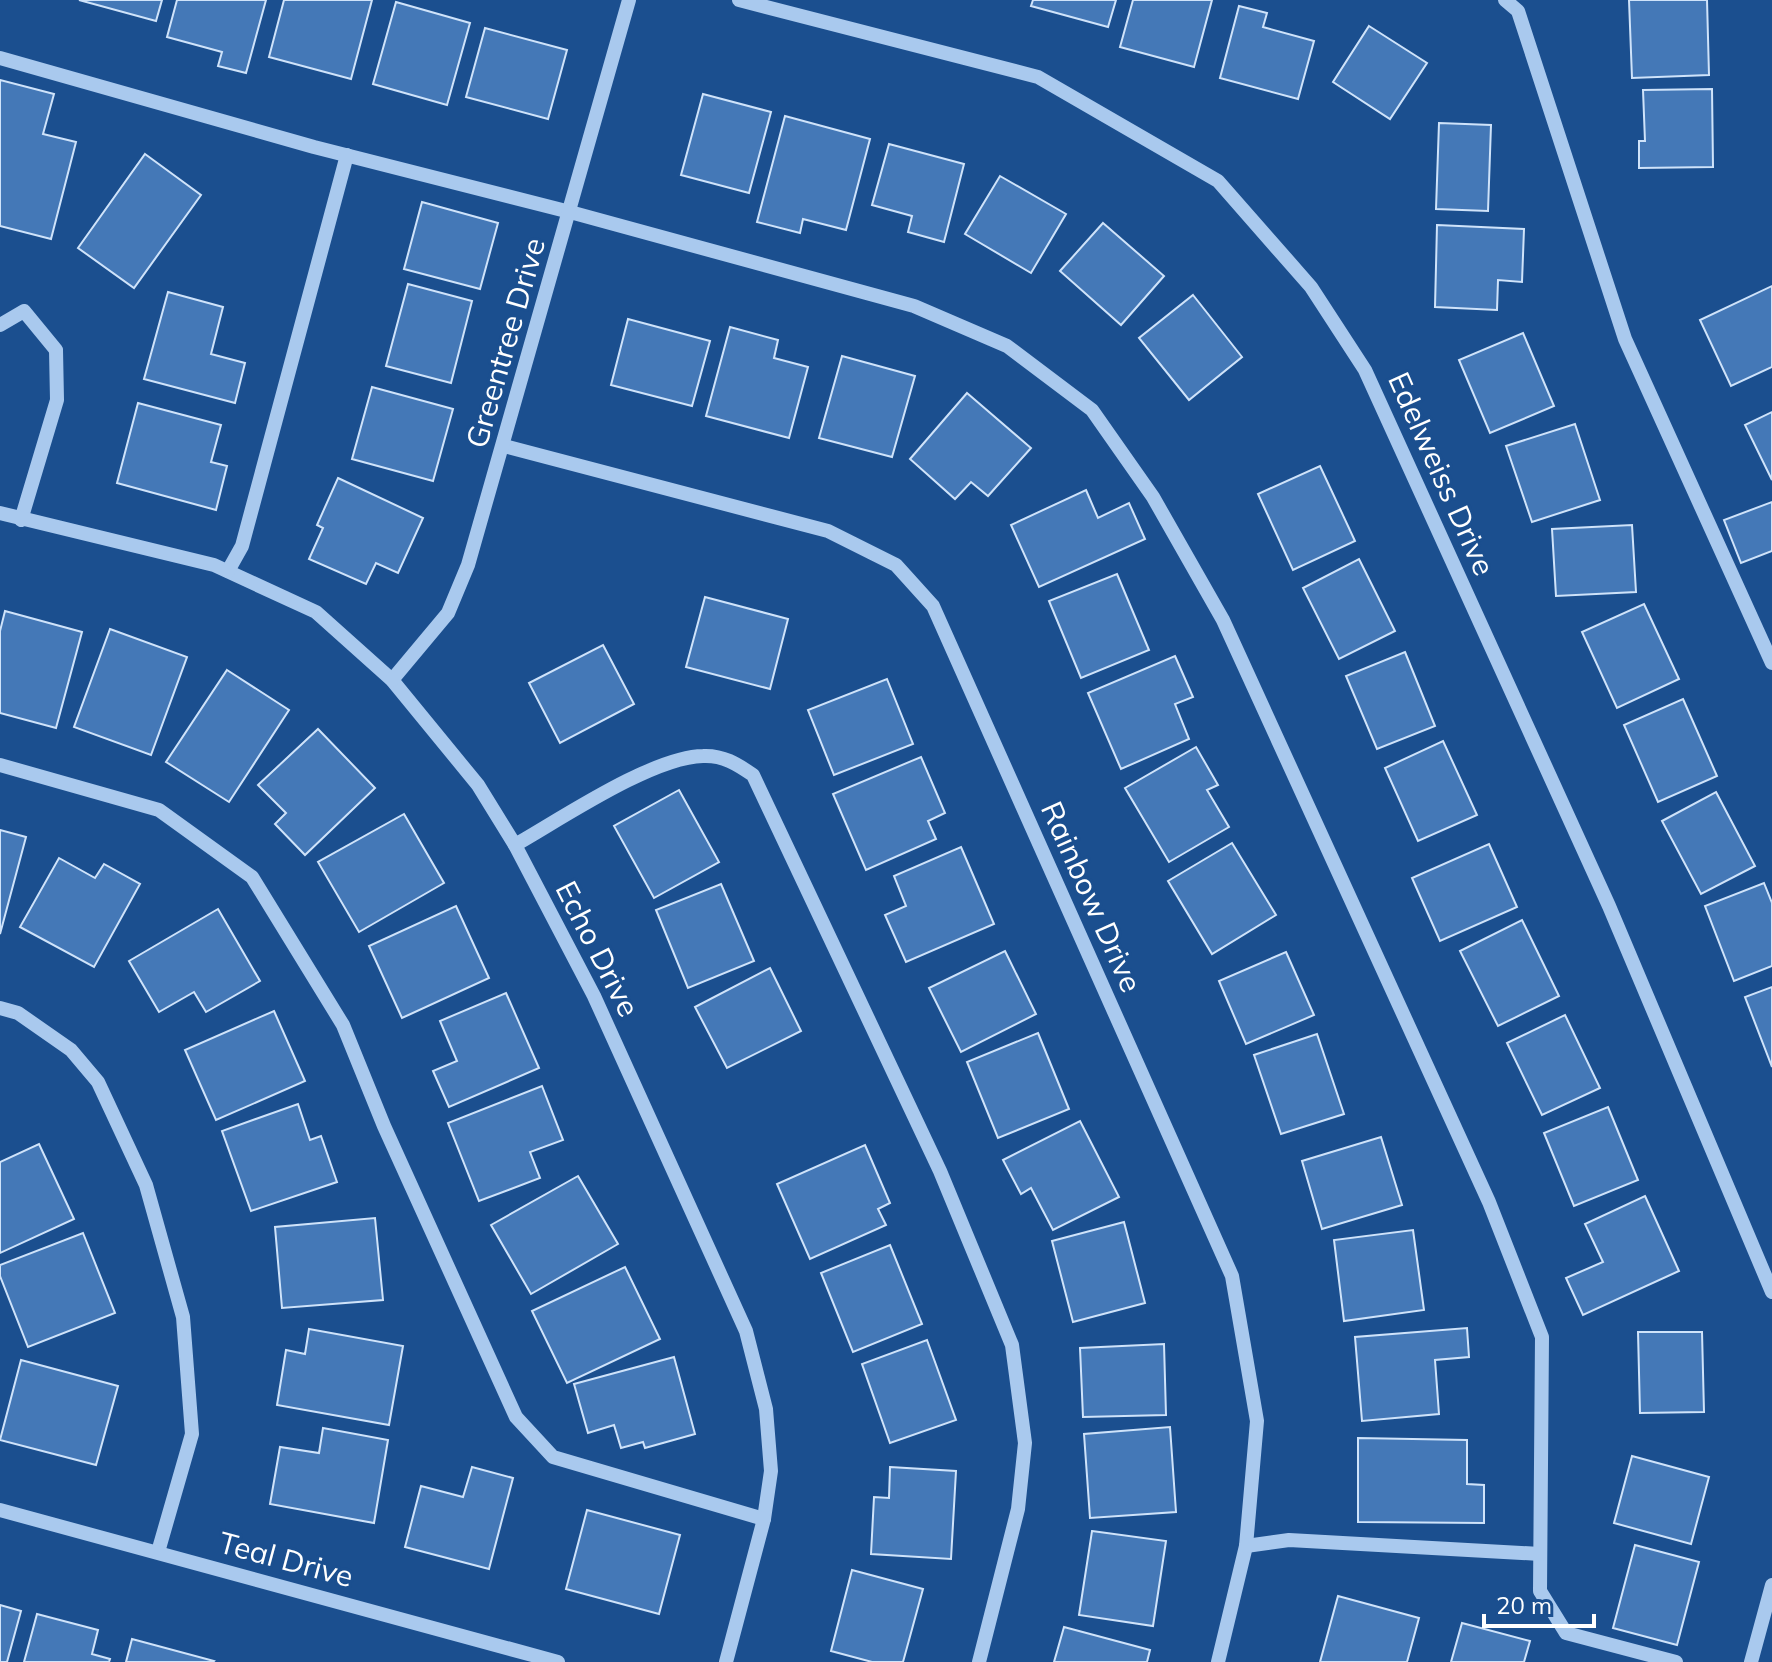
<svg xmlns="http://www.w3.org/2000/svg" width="1772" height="1662" font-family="Mulish,sans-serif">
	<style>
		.building { fill: #4478b7; stroke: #cfe3fa; stroke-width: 2 }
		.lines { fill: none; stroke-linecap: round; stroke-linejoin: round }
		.minor { stroke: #a9c9ee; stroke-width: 14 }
		.labels { text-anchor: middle; stroke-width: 6; stroke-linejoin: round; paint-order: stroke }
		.street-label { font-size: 30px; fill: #fff; stroke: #1b4f8f }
	</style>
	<rect width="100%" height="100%" fill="#1b4f8f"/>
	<g class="building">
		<polygon points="79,0 162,0 156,21"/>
		<polygon points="177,0 266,0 246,73 218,66 222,52 167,37"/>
		<polygon points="284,0 372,0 351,79 269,57"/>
		<polygon points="1033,0 1116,0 1108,27 1031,6"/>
		<polygon points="1133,0 1212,0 1194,67 1120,47"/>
		<polygon points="1629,0 1707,0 1709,75 1632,78"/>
		<polygon points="396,2 470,23 447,105 373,84"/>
		<polygon points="1239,6 1267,13 1263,27 1314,41 1298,99 1220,78"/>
		<polygon points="1369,26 1427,63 1390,119 1333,82"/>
		<polygon points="485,28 567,50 548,119 466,97"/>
		<polygon points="0,80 54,94 43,134 76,142 51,239 0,226"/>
		<polygon points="1712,89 1713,167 1639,168 1639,141 1645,141 1643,90"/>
		<polygon points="703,94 771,112 749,193 681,175"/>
		<polygon points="785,116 870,139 846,230 803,219 800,233 757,222"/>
		<polygon points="1439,123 1491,125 1488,211 1436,209"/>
		<polygon points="889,144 964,164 944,242 908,232 912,216 872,205"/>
		<polygon points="145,154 201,195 134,288 78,248"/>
		<polygon points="1000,176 1066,214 1031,273 965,234"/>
		<polygon points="422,202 498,223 480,289 404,269"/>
		<polygon points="1103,223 1164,276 1121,325 1060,271"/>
		<polygon points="1437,225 1524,229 1522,282 1498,280 1497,310 1435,307"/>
		<polygon points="408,284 472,301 451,383 386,366"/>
		<polygon points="1772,286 1772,367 1731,386 1700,320"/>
		<polygon points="168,292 223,307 211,354 245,363 235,403 144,379"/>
		<polygon points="1193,295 1242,357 1189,400 1139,338"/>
		<polygon points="628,319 710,341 692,406 611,385"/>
		<polygon points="730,327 778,340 774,358 808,367 789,438 706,416"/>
		<polygon points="1523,333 1554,406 1490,433 1459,360"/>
		<polygon points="842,356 915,376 892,457 819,438"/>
		<polygon points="372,387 453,409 433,481 352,459"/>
		<polygon points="967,393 1031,448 988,496 971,482 955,499 910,459"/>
		<polygon points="138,403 221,425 211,462 227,466 216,510 117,483"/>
		<polygon points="1772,412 1772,480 1745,425"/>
		<polygon points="1575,424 1600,500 1532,522 1506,446"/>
		<polygon points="1320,466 1355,541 1293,570 1258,494"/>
		<polygon points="338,478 423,518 398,573 376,563 366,584 309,559 323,528 317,525"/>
		<polygon points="1086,490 1098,518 1129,503 1145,539 1039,587 1011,525"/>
		<polygon points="1772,502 1772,551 1741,563 1724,520"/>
		<polygon points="1632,525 1636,592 1556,596 1552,529"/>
		<polygon points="1359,559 1395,631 1339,659 1303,588"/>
		<polygon points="1117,574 1149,650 1081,678 1049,601"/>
		<polygon points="705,597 788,619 770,689 686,667"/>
		<polygon points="1644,604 1679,679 1617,708 1582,632"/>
		<polygon points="5,611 82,632 56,728 0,713 0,631"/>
		<polygon points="110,629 187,657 151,755 74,727"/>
		<polygon points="603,645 634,704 560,743 529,683"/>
		<polygon points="1405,652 1435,726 1377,749 1346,676"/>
		<polygon points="1175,656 1193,697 1175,704 1189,739 1121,769 1088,693"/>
		<polygon points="227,670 289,710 229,802 166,762"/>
		<polygon points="887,679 913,744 834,775 808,710"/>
		<polygon points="1683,699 1717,776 1658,802 1624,725"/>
		<polygon points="318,729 375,788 305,855 275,824 286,813 258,785"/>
		<polygon points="1443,741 1477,815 1418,841 1385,768"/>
		<polygon points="1196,747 1218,785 1207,790 1229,827 1169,862 1125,788"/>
		<polygon points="921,757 945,813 928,821 936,839 866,870 833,794"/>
		<polygon points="679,790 719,862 654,898 614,826"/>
		<polygon points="1716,792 1755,866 1701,894 1662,821"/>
		<polygon points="404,814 444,883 359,932 318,862"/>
		<polygon points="0,830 26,837 0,934"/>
		<polygon points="1232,843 1276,915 1212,954 1168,881"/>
		<polygon points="1489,844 1517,907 1440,941 1412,878"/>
		<polygon points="961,847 994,924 906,962 885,915 906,906 894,876"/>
		<polygon points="59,858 95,878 104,864 140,884 94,967 20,927"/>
		<polygon points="1764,883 1772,903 1772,966 1734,981 1705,906"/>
		<polygon points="721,884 754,961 688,988 656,910"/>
		<polygon points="456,906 489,978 402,1018 369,946"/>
		<polygon points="218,909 260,981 206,1012 194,992 159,1012 129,961"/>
		<polygon points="1522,920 1559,996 1498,1026 1460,951"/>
		<polygon points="1005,951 1036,1014 961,1052 929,988"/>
		<polygon points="1286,952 1314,1015 1246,1044 1219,981"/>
		<polygon points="770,968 801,1031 727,1068 695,1007"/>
		<polygon points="1772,987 1772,1067 1745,997"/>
		<polygon points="506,993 539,1068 449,1107 433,1071 457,1061 440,1021"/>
		<polygon points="274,1011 305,1081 216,1120 185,1050"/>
		<polygon points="1565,1015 1600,1088 1542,1115 1507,1043"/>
		<polygon points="1038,1033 1069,1109 998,1138 967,1062"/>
		<polygon points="1317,1034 1344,1114 1281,1134 1254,1055"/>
		<polygon points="542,1086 563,1140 530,1152 540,1178 479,1201 448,1123"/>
		<polygon points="298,1104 310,1140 321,1136 337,1182 251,1211 222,1131"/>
		<polygon points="1608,1107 1638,1180 1574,1206 1544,1133"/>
		<polygon points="1080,1121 1119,1197 1053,1230 1031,1188 1021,1194 1003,1160"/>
		<polygon points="1381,1137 1402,1205 1322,1229 1302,1161"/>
		<polygon points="39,1144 74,1219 0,1253 0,1162"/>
		<polygon points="865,1145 890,1203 878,1209 886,1225 810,1259 777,1184"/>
		<polygon points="578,1176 618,1244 531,1294 491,1225"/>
		<polygon points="1645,1196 1679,1271 1583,1315 1566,1278 1603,1262 1585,1224"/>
		<polygon points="375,1218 383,1300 282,1308 275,1227"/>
		<polygon points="1124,1222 1145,1303 1073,1322 1052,1241"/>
		<polygon points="1413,1230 1424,1310 1344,1321 1334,1240"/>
		<polygon points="83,1233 115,1313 28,1347 0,1276 0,1265"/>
		<polygon points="890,1245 922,1324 853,1352 821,1273"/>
		<polygon points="625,1267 660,1339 567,1383 532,1311"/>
		<polygon points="1467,1328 1469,1357 1435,1360 1439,1414 1362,1421 1355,1337"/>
		<polygon points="309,1329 403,1346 389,1425 277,1405 286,1350 305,1354"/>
		<polygon points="1638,1332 1702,1332 1704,1412 1640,1413"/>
		<polygon points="927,1340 956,1420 890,1443 862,1364"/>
		<polygon points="1164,1344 1166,1415 1083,1417 1080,1348"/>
		<polygon points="674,1357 695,1434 645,1448 643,1442 621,1448 614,1425 588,1433 574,1384"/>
		<polygon points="21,1360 118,1386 96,1465 0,1440"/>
		<polygon points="1170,1427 1176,1512 1090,1518 1084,1434"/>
		<polygon points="323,1428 388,1440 374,1523 270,1504 280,1447 319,1453"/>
		<polygon points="1358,1438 1467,1440 1467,1484 1484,1485 1484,1523 1358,1522"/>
		<polygon points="1632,1456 1709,1477 1691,1544 1614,1523"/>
		<polygon points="472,1467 513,1478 489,1569 405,1547 421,1486 463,1497"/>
		<polygon points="890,1467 956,1471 951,1559 871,1554 874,1497 889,1498"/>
		<polygon points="587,1510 680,1535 659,1614 566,1589"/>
		<polygon points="1092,1531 1166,1541 1153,1626 1079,1615"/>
		<polygon points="1635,1545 1699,1562 1677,1645 1613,1628"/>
		<polygon points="852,1570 923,1589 903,1662 872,1662 831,1651"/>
		<polygon points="1338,1596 1419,1618 1407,1662 1320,1662"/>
		<polygon points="0,1605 21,1611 7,1662 0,1662"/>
		<polygon points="37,1614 98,1630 92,1654 110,1659 109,1662 24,1662"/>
		<polygon points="1462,1623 1530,1641 1524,1662 1451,1662"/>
		<polygon points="1064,1627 1150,1650 1147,1662 1054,1662"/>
		<polygon points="132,1639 214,1661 213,1662 126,1662"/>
	</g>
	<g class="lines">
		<g class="minor">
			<polyline points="739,0 1038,77 1218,181 1311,287 1365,370 1609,906 1772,1292"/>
			<polyline points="1505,0 1518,11 1625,339 1772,663"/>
			<polyline points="0,58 314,147 570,212 914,306 1007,346 1092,410 1153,497 1223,620 1489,1202 1542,1337 1540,1591 1566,1633 1676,1662"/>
			<polyline points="0,325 24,311 56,350 57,400 21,520"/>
			<polyline points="504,446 828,531 896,565 933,606 1232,1276 1257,1421 1246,1546 1218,1662"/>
			<polyline points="0,513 214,565 316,612 392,680 478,785 515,845 594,996 746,1331 766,1409 771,1471 764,1519 726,1662"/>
			<polyline points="228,571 242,546 347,155"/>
			<polyline points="392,680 448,613 468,565 629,0"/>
			<polyline points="0,765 159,810 252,877 343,1025 384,1126 516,1417 553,1457 764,1519"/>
			<path d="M515,845C561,819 652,757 703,756C723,755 737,764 753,775L940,1171L1012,1345L1025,1443L1018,1509L979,1662"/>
			<polyline points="0,1008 18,1013 71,1050 98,1082 146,1185 183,1317 192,1434 158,1552"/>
			<polyline points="0,1510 558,1662"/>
			<polyline points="1246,1546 1289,1540 1540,1554"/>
			<polyline points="1751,1662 1772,1585"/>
		</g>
	</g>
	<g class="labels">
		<g class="street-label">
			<text transform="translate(506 343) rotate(-74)" y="10">Greentree Drive</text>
			<text transform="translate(1441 474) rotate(66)" y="10">Edelweiss Drive</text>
			<text transform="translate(1091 897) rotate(66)" y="10">Rainbow Drive</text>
			<text transform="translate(597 949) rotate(63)" y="10">Echo Drive</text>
			<text transform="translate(286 1560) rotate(15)" y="10">Teal Drive</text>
		</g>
	</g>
	<path d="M1484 1614v12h110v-12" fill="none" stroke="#ffffff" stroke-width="4"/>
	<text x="1496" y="1614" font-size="24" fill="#ffffff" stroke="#1b4f8f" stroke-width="6" paint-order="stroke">20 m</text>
</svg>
